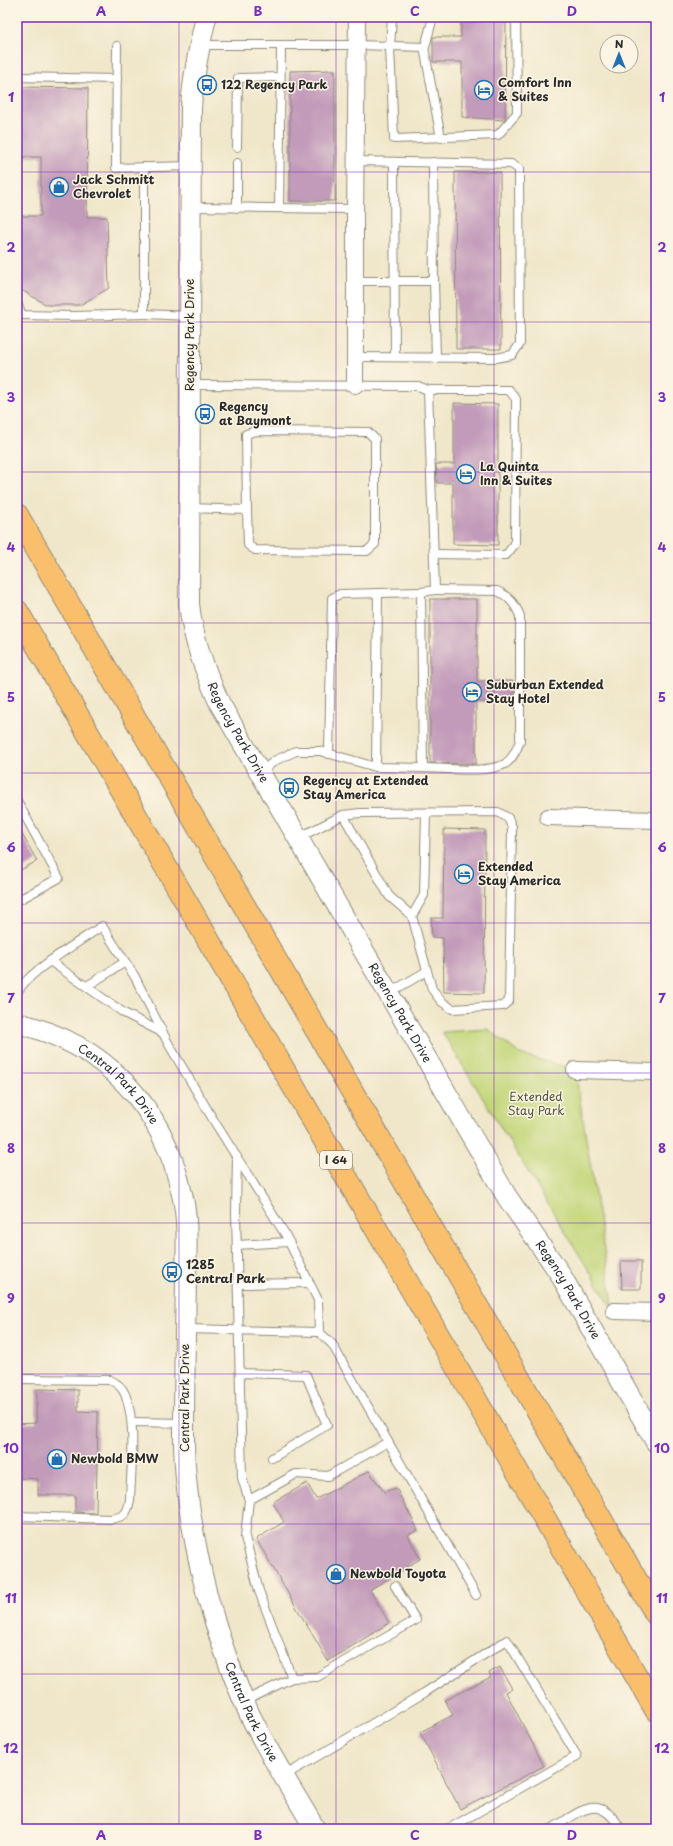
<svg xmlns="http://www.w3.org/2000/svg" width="673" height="1846" font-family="'Playpen Sans',sans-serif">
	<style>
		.green { fill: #c2d679; stroke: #768052 }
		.building { fill: #c29bba }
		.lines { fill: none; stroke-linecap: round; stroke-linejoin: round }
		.service-casing { stroke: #8e897a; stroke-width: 10 }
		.minor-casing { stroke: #8e897a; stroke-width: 18 }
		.tertiary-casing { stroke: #8e897a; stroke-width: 22 }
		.motorway-casing { stroke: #8e897a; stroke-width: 24 }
		.service { stroke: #fff; stroke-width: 8 }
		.minor { stroke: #fff; stroke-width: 16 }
		.tertiary { stroke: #fff; stroke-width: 20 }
		.motorway { stroke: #f9bf6d; stroke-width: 22 }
		.grid { fill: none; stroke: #7b2cbf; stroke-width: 1; stroke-opacity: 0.55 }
		.labels { text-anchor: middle; stroke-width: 3; stroke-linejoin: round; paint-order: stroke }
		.shield { fill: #fcf5e5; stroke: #6a6863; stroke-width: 1 }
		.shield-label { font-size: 11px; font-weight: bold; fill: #2b2b2b }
		.poi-label { font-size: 12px; font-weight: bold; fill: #2b2b2b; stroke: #fcf5e5; text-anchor: start }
		.street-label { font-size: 12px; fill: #2b2b2b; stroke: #fcf5e5 }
		.park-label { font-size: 12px; fill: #51563e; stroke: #fcf5e5 }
		.neatline { fill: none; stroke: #7b2cbf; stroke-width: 1.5 }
		.grid-label { font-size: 13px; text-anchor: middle; font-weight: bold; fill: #7b2cbf }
	</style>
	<rect width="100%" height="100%" fill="#fcf5e5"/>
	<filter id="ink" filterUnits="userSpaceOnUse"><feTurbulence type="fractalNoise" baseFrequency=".025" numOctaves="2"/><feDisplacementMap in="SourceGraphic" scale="8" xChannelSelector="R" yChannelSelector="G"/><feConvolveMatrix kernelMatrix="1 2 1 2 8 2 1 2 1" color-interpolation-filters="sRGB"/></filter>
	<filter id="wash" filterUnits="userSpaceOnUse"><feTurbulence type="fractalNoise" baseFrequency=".012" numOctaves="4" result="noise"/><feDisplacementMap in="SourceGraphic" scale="16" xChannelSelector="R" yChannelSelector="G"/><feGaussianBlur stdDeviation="0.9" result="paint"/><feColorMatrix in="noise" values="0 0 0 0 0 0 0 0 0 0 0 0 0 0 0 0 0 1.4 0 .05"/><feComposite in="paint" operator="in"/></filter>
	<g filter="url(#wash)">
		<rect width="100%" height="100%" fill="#f0e7ca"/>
		<polygon class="green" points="488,1029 520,1054 575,1070 614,1311 442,1032"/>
		<g id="blocks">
			<g class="building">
				<polygon points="461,17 506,17 505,118 504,120 462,117 462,62 433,62 433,37 461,37"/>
				<polygon points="335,70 335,201 290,201 290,71"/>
				<polygon points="17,87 88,88 87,217 107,217 109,288 80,305 47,305 18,288 18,216 41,216 41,157 17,157"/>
				<polygon points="455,172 500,172 501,349 456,349"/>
				<polygon points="454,403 498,404 498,545 453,544 453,483 437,483 436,464 454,464"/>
				<polygon points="430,599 477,599 477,681 513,681 513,702 476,702 476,764 430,763"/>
				<polygon points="17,825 37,861 17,872"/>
				<polygon points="444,829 485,830 484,993 444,992 443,938 432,937 431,918 443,918"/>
				<polygon points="621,1261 641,1261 641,1289 622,1289"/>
				<polygon points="37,1389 78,1390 78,1411 98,1412 96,1513 75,1512 75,1495 38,1495 38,1479 17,1478 17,1424 36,1423"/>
				<polygon points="369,1471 384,1492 396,1488 418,1530 408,1535 420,1559 370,1590 389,1623 328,1661 256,1539 284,1522 273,1502 307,1483 316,1499"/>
				<polygon points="500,1667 512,1689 506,1692 544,1766 460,1809 420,1732 453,1715 445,1700 491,1677 489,1673"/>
			</g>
		</g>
	</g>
	<g filter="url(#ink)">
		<use href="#blocks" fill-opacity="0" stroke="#8e897a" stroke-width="1"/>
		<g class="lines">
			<defs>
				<g id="service">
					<polyline points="392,17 390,47 394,139 498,135 517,113 516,17"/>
					<polyline points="200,45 357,45 425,47 433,17"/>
					<polyline points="117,46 116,168 190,166"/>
					<polyline points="424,47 441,138"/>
					<polyline points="17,77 117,79"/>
					<polyline points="237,147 238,78 280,77"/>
					<polyline points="394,162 395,357"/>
					<polyline points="433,162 434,281"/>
					<polyline points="144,167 144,314 190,316"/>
					<polyline points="191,207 355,209"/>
					<polyline points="237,208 237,163"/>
					<polyline points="279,208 281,45"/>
					<polyline points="355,281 434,281 436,358"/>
					<polyline points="17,303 22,315 75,316 144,314"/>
					<polyline points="355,357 496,358 512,355 520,344 519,169 511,164 355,161"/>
					<polyline points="190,385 418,386 428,390 509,390 516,399 515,544 506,555 435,554"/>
					<polyline points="190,508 247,510 246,434 256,431 368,432 375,439 375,544 367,551 255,550 248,545 247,510"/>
					<polyline points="329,754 332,598 340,594 421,592"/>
					<polyline points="376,767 378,593"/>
					<path d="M423,768C446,768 485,774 505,764C513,759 517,749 520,741V616C515,604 509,596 497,591L435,590"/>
					<polyline points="260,772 276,760 296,751 320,751 376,767 423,768 421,592 435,590 428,390"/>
					<polyline points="17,801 59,878 17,901"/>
					<polyline points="298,838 343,815 360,813 498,812 508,818 512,827 509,1001 503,1006 452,1009 441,1001 432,989 412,916 389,896 343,815"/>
					<polyline points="412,916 424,895 426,813"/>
					<polyline points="50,961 124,1013 163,1033"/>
					<polyline points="87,986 125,962"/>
					<path d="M17,993C28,971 81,941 102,926L135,977L168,1043L214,1121L285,1234L318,1300L319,1332"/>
					<polyline points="389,993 427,971"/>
					<polyline points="237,1157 236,1212 242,1478 249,1500 296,1474 328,1476 388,1442"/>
					<polyline points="237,1245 289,1242"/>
					<polyline points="238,1284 309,1283"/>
					<polyline points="185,1329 319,1332 332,1344 476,1595"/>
					<polyline points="240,1373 306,1375 327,1425 272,1458"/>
					<path d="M17,1379L110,1380C117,1383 122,1387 125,1394C137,1424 131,1468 130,1500C127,1515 125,1516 111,1519L17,1516"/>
					<polyline points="132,1422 184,1423"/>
					<polyline points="249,1500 245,1537 259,1591 292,1678"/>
					<polyline points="244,1701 292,1678 317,1677 416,1620 395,1586"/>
					<polyline points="284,1776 424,1693 507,1640 577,1756 448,1829"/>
					<path d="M551,1829C581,1812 598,1791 621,1829"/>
				</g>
				<g id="minor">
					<polyline points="355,385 355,218 357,17"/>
					<polyline points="548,817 656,820"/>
					<polyline points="575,1070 656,1072"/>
					<polyline points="614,1311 656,1312"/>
				</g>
				<g id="tertiary">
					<path id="s1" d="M206,17C199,47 193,77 191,108L189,604C193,640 205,671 220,704L507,1197L559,1272L656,1442"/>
					<path id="s2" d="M17,1023C105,1044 163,1106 182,1194C189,1222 186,1253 186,1281C185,1333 184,1386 184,1438C184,1477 190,1517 198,1556C208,1607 228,1666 249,1713C268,1753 293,1791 315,1829"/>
				</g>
				<g id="motorway">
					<polyline points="17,515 656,1614"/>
					<polyline points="17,611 656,1710"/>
				</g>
			</defs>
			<use href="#service" class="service-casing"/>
			<use href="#minor" class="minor-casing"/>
			<use href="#tertiary" class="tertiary-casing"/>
			<use href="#motorway" class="motorway-casing"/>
			<use href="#service" class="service"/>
			<use href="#minor" class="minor"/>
			<use href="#tertiary" class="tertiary"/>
			<use href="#motorway" class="motorway"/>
		</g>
	</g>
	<path class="grid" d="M179,17V1829M336,17V1829M494,17V1829M17,172H656M17,322H656M17,472H656M17,623H656M17,773H656M17,923H656M17,1073H656M17,1223H656M17,1374H656M17,1524H656M17,1674H656"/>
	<defs>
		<symbol id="bus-ring" viewBox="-11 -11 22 22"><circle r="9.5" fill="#fcf5e5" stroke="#1f6fb2" stroke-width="1.5"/><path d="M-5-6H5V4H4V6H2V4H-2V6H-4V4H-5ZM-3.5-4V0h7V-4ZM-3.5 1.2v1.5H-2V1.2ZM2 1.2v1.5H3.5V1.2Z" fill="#1f6fb2"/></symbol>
		<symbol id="hotel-ring" viewBox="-11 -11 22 22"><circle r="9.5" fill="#fcf5e5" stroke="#1f6fb2" stroke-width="1.5"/><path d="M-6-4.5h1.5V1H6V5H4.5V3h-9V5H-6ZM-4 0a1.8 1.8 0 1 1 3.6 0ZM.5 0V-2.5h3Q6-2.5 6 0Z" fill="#1f6fb2"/></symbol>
		<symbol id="shop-ring" viewBox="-11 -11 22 22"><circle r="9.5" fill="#fcf5e5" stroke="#1f6fb2" stroke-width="1.5"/><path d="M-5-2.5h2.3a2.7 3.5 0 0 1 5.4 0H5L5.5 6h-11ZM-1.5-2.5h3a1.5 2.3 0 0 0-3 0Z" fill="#1f6fb2"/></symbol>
	</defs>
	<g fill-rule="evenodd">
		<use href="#bus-ring" x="196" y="74" width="22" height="22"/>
		<use href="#hotel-ring" x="473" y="79" width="22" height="22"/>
		<use href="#shop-ring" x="48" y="176" width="22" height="22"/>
		<use href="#bus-ring" x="194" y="403" width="22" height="22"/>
		<use href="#hotel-ring" x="455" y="463" width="22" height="22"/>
		<use href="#hotel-ring" x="461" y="681" width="22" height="22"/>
		<use href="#bus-ring" x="278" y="777" width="22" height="22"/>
		<use href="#hotel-ring" x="453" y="863" width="22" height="22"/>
		<use href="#bus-ring" x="161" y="1261" width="22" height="22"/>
		<use href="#shop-ring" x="46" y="1448" width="22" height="22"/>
		<use href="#shop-ring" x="325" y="1563" width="22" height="22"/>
	</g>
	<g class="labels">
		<rect class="shield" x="320" y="1151" width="32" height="18" rx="3"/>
		<g class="shield-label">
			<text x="336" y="1164">I 64</text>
		</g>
		<g class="poi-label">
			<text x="498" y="87">Comfort Inn<tspan x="498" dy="14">&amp; Suites</tspan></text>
			<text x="221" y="89">122 Regency Park</text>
			<text x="73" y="184">Jack Schmitt<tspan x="73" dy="14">Chevrolet</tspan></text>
			<text x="219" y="411">Regency<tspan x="219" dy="14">at Baymont</tspan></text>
			<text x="480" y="471">La Quinta<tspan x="480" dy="14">Inn &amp; Suites</tspan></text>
			<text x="486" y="689">Suburban Extended<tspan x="486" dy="14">Stay Hotel</tspan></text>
			<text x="303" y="785">Regency at Extended<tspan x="303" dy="14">Stay America</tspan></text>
			<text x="478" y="871">Extended<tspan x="478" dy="14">Stay America</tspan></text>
			<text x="186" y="1269">1285<tspan x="186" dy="14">Central Park</tspan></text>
			<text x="71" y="1463">Newbold BMW</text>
			<text x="350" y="1578">Newbold Toyota</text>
		</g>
		<g class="street-label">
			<text transform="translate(190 335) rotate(-90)" y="4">Regency Park Drive</text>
			<text dy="4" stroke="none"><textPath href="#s1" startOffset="727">Regency Park Drive</textPath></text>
			<text dy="4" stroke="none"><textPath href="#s1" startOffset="1051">Regency Park Drive</textPath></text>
			<text dy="4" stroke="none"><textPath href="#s2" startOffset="121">Central Park Drive</textPath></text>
			<text dy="4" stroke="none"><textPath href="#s1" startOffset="1375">Regency Park Drive</textPath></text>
			<text transform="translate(185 1398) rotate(-90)" y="4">Central Park Drive</text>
			<text dy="4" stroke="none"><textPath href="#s2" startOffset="780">Central Park Drive</textPath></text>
		</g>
		<g class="park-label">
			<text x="536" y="1101">Extended<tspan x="536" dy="14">Stay Park</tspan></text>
		</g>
	</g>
	<rect width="673" height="1846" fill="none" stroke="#fcf5e5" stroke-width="44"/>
	<g transform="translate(619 54)"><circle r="19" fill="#fcf5e5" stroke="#a8a49b"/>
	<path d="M0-3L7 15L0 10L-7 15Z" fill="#1f6fb2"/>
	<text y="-6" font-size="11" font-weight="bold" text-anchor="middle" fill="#2b2b2b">N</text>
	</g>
	<rect x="22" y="22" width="629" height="1802" class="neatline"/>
	<g class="grid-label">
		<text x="101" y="16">A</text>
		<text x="258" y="16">B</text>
		<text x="415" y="16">C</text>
		<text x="572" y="16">D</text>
		<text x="11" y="102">1</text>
		<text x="662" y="102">1</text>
		<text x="11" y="252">2</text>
		<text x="662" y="252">2</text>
		<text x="11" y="402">3</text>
		<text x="662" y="402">3</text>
		<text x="11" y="552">4</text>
		<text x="662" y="552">4</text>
		<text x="11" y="702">5</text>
		<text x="662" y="702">5</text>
		<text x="11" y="852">6</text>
		<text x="662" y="852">6</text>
		<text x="11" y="1003">7</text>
		<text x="662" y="1003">7</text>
		<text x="11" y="1153">8</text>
		<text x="662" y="1153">8</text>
		<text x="11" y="1303">9</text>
		<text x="662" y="1303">9</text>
		<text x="11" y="1453">10</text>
		<text x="662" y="1453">10</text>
		<text x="11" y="1603">11</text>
		<text x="662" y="1603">11</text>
		<text x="11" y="1753">12</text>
		<text x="662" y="1753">12</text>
		<text x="101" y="1840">A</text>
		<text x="258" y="1840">B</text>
		<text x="415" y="1840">C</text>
		<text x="572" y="1840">D</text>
	</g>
</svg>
